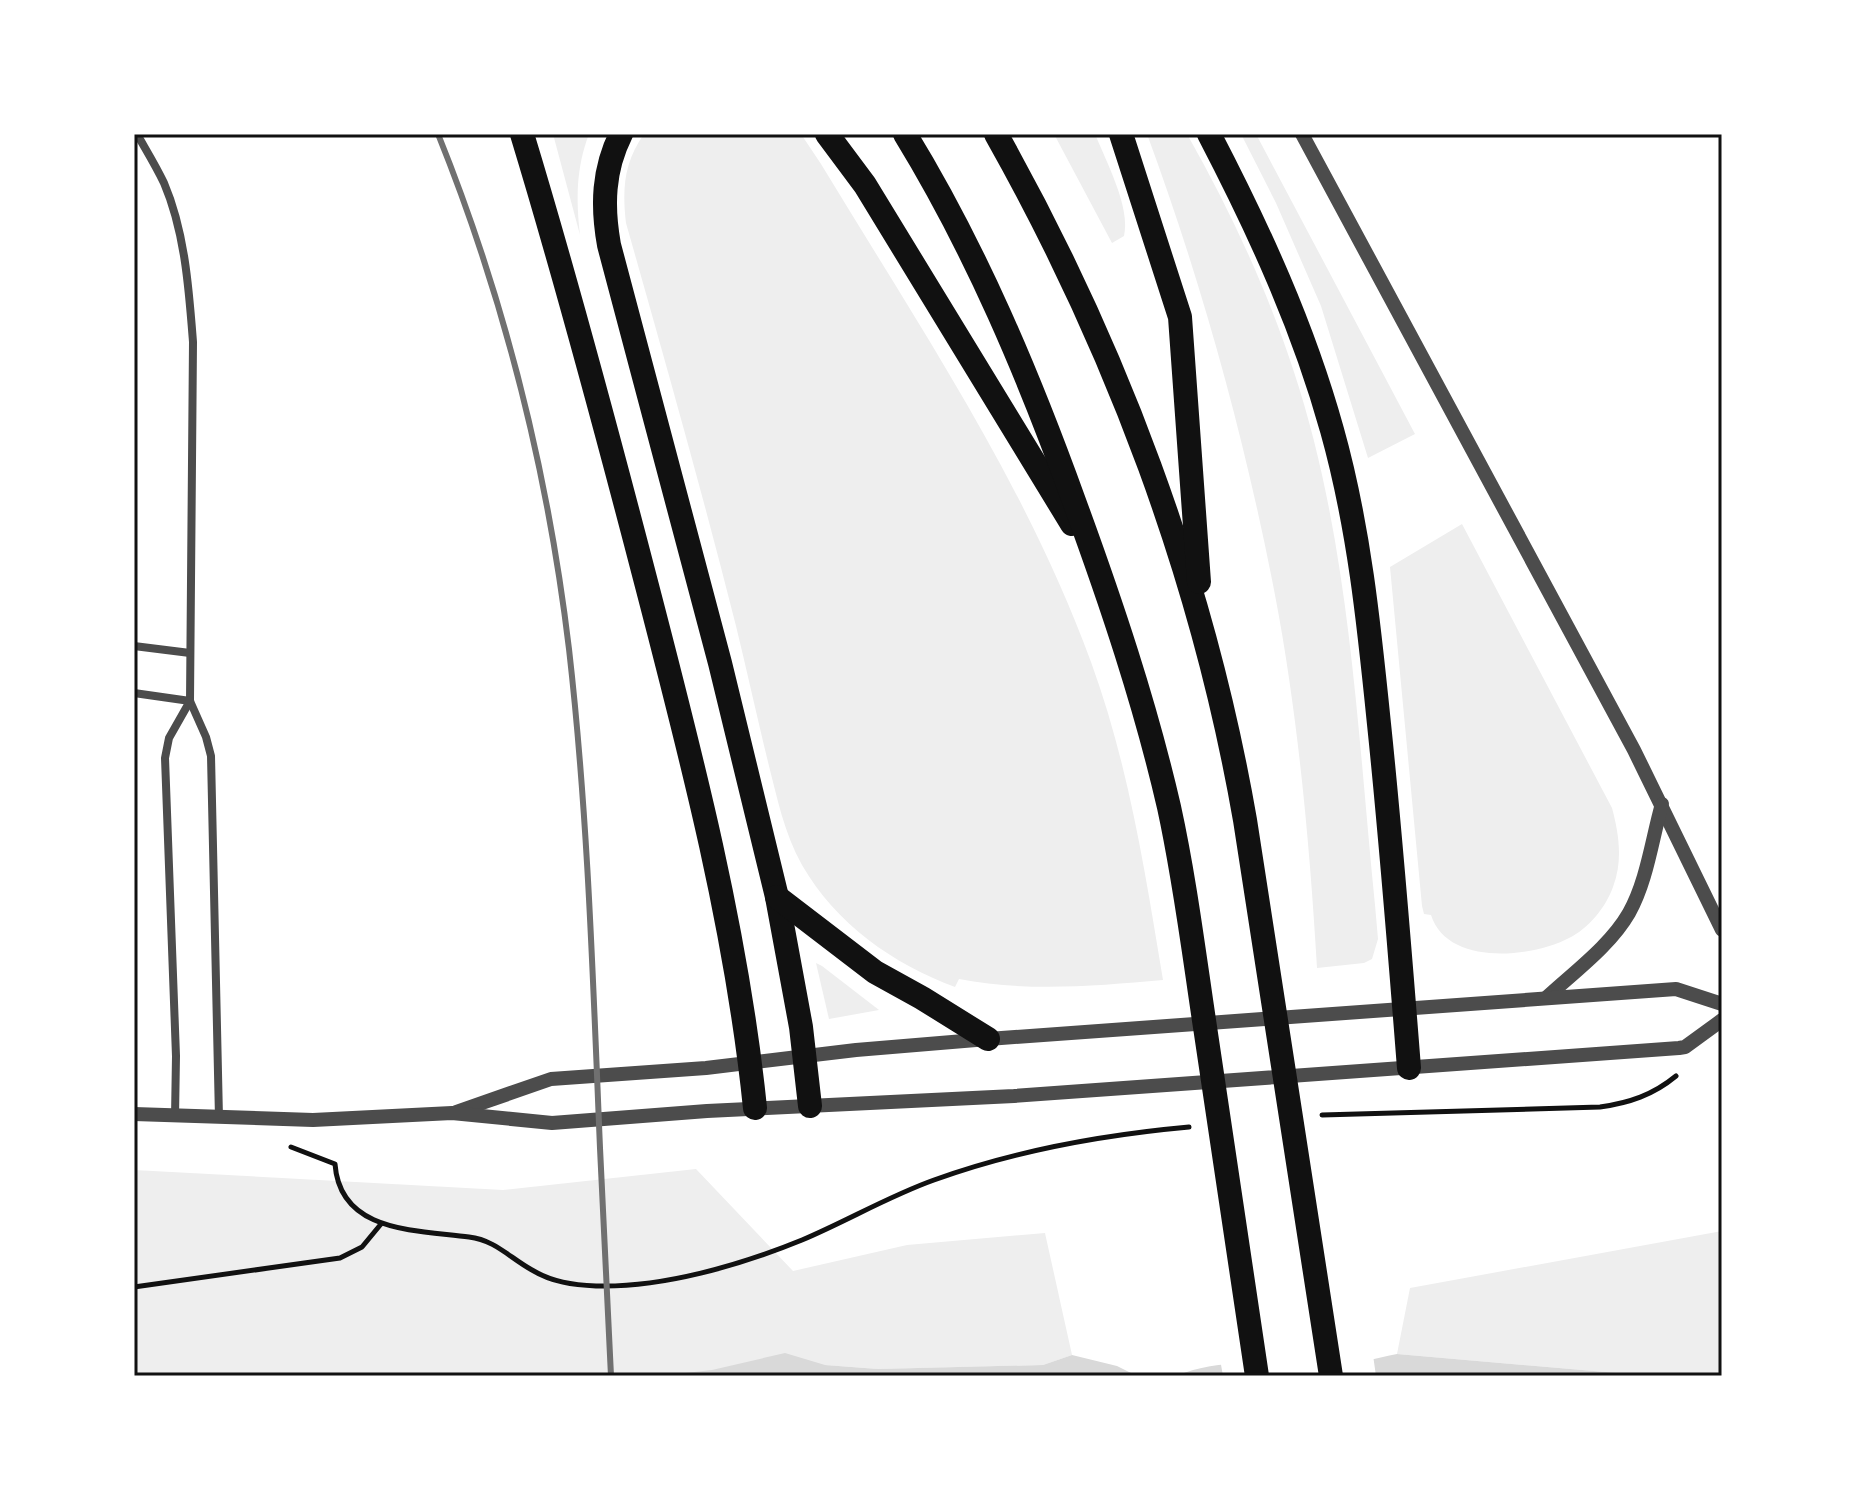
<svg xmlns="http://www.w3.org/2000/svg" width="1856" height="1510" font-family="Manrope,sans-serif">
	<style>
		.green { fill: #eee }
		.water { fill: #d9d9d9 }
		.pier { fill: #fff }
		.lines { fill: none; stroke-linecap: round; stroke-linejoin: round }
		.path { stroke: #111; stroke-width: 5 }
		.minor { stroke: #4c4c4c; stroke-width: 8 }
		.tertiary { stroke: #4c4c4c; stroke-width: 14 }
		.motorway { stroke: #111; stroke-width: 24 }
		.rail { stroke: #707070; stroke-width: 6 }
		.neatline { fill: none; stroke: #111; stroke-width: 3 }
	</style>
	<rect width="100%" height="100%" fill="#fff"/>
	<g class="green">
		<path d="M553,134H589C576,168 576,199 580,235Z"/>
		<path d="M644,134H801L821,164C919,326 1026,484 1091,662C1129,766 1145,872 1163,980C1095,986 1026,992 959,979L955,987C893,964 836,924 802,865C784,833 777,797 768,762C757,717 747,671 736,626C702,491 664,357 626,223C622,189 624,162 644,134Z"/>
		<path d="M1054,134H1095C1106,161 1131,208 1124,236L1112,243Z"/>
		<path d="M1147,134H1187C1230,210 1267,289 1294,372C1350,542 1357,727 1375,905L1378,939L1372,959L1364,963L1317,968C1310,847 1298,715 1275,595C1245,439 1202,283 1147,134Z"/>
		<polygon points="1241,134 1256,134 1415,434 1368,458 1321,306 1276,203"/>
		<path d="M1462,524L1612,808C1619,834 1623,861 1613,887C1606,907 1588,929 1569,938C1531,958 1447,966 1431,915L1424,914L1422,906L1390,567Z"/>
		<polygon points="816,963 822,966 879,1010 829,1019"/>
		<polygon points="696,1169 793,1271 907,1245 1045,1233 1072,1355 1043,1365 878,1369 825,1365 703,1376 134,1376 134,1170 503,1190"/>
		<polygon points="1722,1231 1722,1376 1652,1376 1397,1354 1410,1288"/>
	</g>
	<g class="water">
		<polygon points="785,1353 825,1365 878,1369 1043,1365 1072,1355 1117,1366 1137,1376 659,1376 712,1370"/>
		<path d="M1397,1354L1652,1376H1176C1230,1353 1280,1370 1336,1366C1356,1364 1377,1358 1397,1354Z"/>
	</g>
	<polygon class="pier" points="1373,1355 1376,1376 1223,1376 1220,1359 1255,1358 1295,1364 1336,1362"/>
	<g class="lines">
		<g class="path">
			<path d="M1322,1115L1600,1107C1629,1103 1653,1095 1676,1076"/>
			<path d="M291,1147L335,1164C340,1233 416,1230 469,1237C495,1240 510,1258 532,1270C552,1282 573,1285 596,1286C662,1288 741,1265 802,1240C847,1221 889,1196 934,1180C1017,1150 1101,1135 1189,1127"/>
			<polyline points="134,1287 340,1258 362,1247 381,1224"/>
		</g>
		<g class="minor">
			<path d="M137,134C146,150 156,166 164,183C185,232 189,290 193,342L190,701L206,737L211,756L219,1118"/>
			<polyline points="134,646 190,653"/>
			<polyline points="134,693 190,701"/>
			<polyline points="175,1117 176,1056 165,758 169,738 190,701"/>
		</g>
		<g class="tertiary">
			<polyline points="1302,134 1634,750 1722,930"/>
			<path d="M1546,998C1574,972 1610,946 1629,913C1647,881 1652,839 1662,804"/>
			<polyline points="456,1112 551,1079 706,1068 856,1050 988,1039 1676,989 1722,1004"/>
			<polyline points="134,1114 313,1120 452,1113 552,1123 707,1111 1014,1096 1679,1048 1685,1047 1722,1020"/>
		</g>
		<g class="motorway">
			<path d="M522,134C567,282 607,432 646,582C691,755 737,931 755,1108"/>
			<path d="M621,134C603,170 602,206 609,245L720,663L777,897L801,1027L810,1106"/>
			<polyline points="827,134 865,185 1072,524"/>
			<path d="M905,134C976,250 1028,374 1074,501C1111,602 1145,703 1169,807C1185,880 1194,954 1205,1027C1222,1143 1240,1260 1257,1376"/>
			<path d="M996,134C1116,347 1203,579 1245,820L1331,1376"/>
			<polyline points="1121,134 1180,317 1199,582"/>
			<path d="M1209,134C1259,230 1303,326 1332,430C1359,526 1369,625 1379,724C1391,839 1400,953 1409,1068"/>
			<polyline points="777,897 875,972 922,998 988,1039"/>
		</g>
		<path class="rail" d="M438,134C504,298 548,473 569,649C588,815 593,981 600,1148C604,1224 608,1300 611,1376"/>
	</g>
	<rect width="1856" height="1510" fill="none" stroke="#ffffff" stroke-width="272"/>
	<rect x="136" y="136" width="1584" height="1238" class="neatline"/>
</svg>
